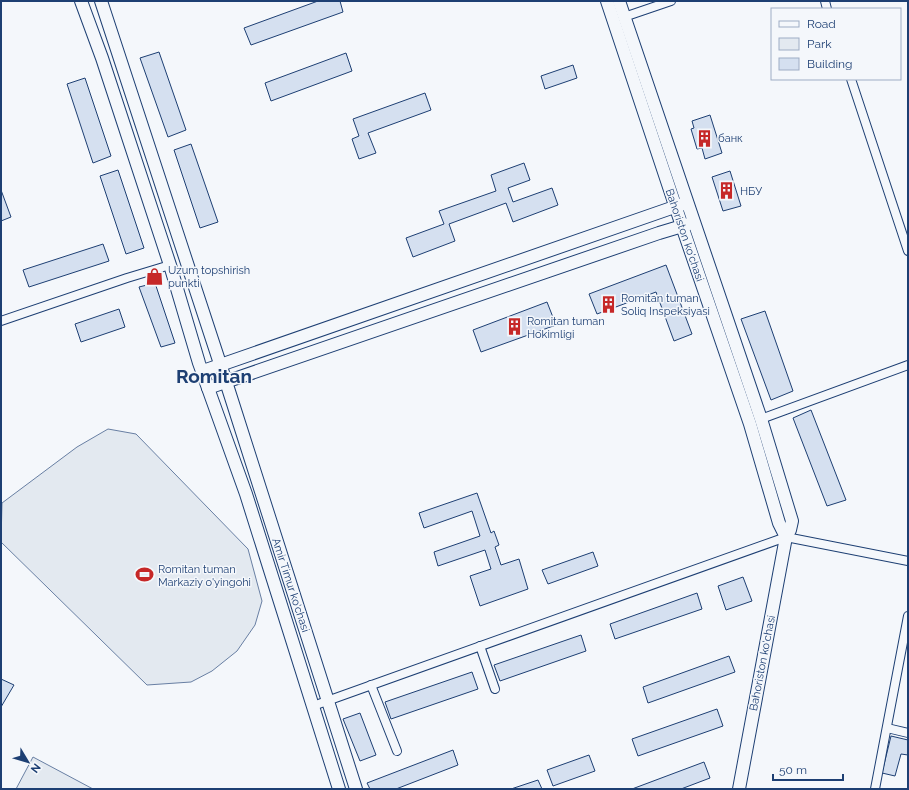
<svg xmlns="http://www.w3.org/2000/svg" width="909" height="790" font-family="Raleway,sans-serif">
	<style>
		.green { fill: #e3e9f0; stroke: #687fa3 }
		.building { fill: #d5e0f0; stroke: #1d3f73 }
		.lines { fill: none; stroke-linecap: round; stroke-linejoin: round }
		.street-casing { stroke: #1d3f73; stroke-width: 10 }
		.secondary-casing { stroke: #1d3f73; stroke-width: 14 }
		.street { stroke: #f4f7fb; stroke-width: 8 }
		.secondary { stroke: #f4f7fb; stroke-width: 12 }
		.labels { text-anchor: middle; stroke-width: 3; stroke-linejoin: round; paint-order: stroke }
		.poi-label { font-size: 11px; fill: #1d3f73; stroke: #f4f7fb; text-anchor: start }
		.street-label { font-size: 11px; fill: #1d3f73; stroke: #f4f7fb }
		.town-label { font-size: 19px; font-weight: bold; fill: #1d3f73; stroke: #f4f7fb }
	</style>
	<rect width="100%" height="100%" fill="#f4f7fb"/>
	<g class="green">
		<polygon points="108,429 136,434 248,549 262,601 255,625 237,651 212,671 191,682 147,685 1,542 2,503 77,447"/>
		<polygon points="33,757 93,789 16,789"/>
	</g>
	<g class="building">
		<polygon points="318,1 340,1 343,12 251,45 244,28"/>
		<polygon points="159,52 186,130 168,137 140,58"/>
		<polygon points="346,53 352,71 271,101 265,83"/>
		<polygon points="573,65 577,78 545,89 541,76"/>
		<polygon points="85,78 111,156 93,163 67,84"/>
		<polygon points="425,93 431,110 368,133 376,153 359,159 352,139 359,136 353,119"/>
		<polygon points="710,115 722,153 705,159 702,148 697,149 691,129 694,128 692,121"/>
		<polygon points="191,144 218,222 200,228 174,150"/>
		<polygon points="524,163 530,180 508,188 513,202 552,188 558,205 513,222 506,203 449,224 455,241 413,257 406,238 444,224 439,211 496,191 491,175"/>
		<polygon points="118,170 144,248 126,254 100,176"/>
		<polygon points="730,171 741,206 723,211 712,177"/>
		<polygon points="1,190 11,217 1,221"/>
		<polygon points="103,244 109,261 29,287 23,270"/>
		<polygon points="666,265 692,334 674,341 656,292 597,314 589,294"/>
		<polygon points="155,283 175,343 161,347 139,287"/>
		<polygon points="547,302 556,325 481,352 473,330"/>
		<polygon points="119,309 125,327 81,342 75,324"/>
		<polygon points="765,311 793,391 771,400 741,319"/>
		<polygon points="811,410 846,500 827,506 793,418"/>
		<polygon points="477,493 491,533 494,531 499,545 495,547 501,565 519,559 528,589 480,606 470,576 491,569 485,550 438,566 434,552 480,536 472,511 424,528 419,513"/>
		<polygon points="593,552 598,566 548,584 542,570"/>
		<polygon points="743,577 752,601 726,610 718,586"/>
		<polygon points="697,593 702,609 615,639 610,624"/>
		<polygon points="581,635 586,651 500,681 494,665"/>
		<polygon points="729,656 735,672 648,703 643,687"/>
		<polygon points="472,672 478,689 391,719 385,702"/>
		<polygon points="1,679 14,685 1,707"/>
		<polygon points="717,709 723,726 638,756 632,739"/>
		<polygon points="360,713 376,755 360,761 343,719"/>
		<polygon points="891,736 908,740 908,755 901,754 895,776 882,773"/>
		<polygon points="453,750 458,765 396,789 370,789 367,783"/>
		<polygon points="589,755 595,771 553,786 547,770"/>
		<polygon points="704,762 710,778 681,789 632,789"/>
		<polygon points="538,780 542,789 511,789"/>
	</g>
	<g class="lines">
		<defs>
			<g id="street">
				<polyline points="825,1 827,9"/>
				<polyline points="624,17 671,1"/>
				<polyline points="851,79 908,251"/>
				<polyline points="1,321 127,278 170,265"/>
				<polyline points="761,419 908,365"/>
				<polyline points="480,646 495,689"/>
				<polyline points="371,685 397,751"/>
				<polyline points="313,706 786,537 908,561"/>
				<polyline points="887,728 908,733"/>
				<polyline points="875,789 908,616"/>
			</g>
			<g id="secondary">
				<polyline points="81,1 102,58 170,265 199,363 246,494 339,789"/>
				<polyline points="101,1 228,388 356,789"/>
				<polyline points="607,1 682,226 750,424 779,523 786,537"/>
				<polyline points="619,1 761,419 792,521 790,530 786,537 739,789"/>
				<polyline points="203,371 683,204"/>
				<polyline points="208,388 659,233 689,224"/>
			</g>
		</defs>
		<use href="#street" class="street-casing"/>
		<use href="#secondary" class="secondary-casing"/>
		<use href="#street" class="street"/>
		<use href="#secondary" class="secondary"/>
	</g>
	<defs>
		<symbol id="building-bare" viewBox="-9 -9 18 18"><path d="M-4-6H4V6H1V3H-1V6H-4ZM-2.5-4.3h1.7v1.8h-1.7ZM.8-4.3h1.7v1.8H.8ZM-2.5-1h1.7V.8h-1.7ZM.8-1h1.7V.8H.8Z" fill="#c62828" stroke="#f4f7fb" stroke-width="2.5" paint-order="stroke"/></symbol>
		<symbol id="shop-bare" viewBox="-9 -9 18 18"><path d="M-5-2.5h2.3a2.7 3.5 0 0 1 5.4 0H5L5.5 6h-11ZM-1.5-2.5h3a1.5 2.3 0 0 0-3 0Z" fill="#c62828" stroke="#f4f7fb" stroke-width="2.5" paint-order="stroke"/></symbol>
		<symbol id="stadium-bare" viewBox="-9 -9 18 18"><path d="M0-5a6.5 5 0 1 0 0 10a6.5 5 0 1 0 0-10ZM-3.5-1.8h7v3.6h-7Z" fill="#c62828" stroke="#f4f7fb" stroke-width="2.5" paint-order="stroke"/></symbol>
	</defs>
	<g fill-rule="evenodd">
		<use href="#building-bare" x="692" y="126" width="25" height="25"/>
		<use href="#building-bare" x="714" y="178" width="25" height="25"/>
		<use href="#shop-bare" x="142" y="264" width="25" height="25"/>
		<use href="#building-bare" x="596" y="292" width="25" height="25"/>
		<use href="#building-bare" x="502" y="314" width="25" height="25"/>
		<use href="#stadium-bare" x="132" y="562" width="25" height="25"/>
	</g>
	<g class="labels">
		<g class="poi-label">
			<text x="718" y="142">банк</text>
			<text x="740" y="195">НБУ</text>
			<text x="168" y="274">Uzum topshirish<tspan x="168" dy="13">punkti</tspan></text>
			<text x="621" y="302">Romitan tuman<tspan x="621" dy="13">Soliq Inspeksiyasi</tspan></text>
			<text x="527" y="325">Romitan tuman<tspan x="527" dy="13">Hokimligi</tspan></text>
			<text x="158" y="573">Romitan tuman<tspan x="158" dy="13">Markaziy o'yingohi</tspan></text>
		</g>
		<g class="street-label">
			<text transform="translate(685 235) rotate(71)" y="4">Bahoriston ko‘chasi</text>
			<text transform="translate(291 585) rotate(72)" y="4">Amir Timur ko‘chasi</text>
			<text transform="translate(762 663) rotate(-79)" y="4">Bahoriston ko‘chasi</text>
		</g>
		<g class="town-label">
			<text x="214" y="383">Romitan</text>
		</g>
	</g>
	<rect width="909" height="790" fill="none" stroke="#1d3f73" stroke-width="4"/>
	<rect x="771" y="8" width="130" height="72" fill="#f4f7fb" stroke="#9eadc5"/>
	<rect x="779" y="21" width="20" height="6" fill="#f4f7fb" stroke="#9eadc5"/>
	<text x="807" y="28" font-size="12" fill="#1d3f73">Road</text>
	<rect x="779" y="38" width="20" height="12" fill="#e3e9f0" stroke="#9eadc5"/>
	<text x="807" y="48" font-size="12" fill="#1d3f73">Park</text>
	<rect x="779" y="58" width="20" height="12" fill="#d5e0f0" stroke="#9eadc5"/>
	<text x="807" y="68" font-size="12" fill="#1d3f73">Building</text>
	<g transform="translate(28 762) rotate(128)" stroke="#f4f7fb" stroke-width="3" paint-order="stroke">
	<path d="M0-3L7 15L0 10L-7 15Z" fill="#1d3f73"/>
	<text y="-6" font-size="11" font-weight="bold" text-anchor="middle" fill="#1d3f73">N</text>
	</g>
	<path d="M773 774v6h70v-6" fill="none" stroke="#1d3f73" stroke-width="2"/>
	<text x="779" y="774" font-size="12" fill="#1d3f73" stroke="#f4f7fb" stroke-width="3" paint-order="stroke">50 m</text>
</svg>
